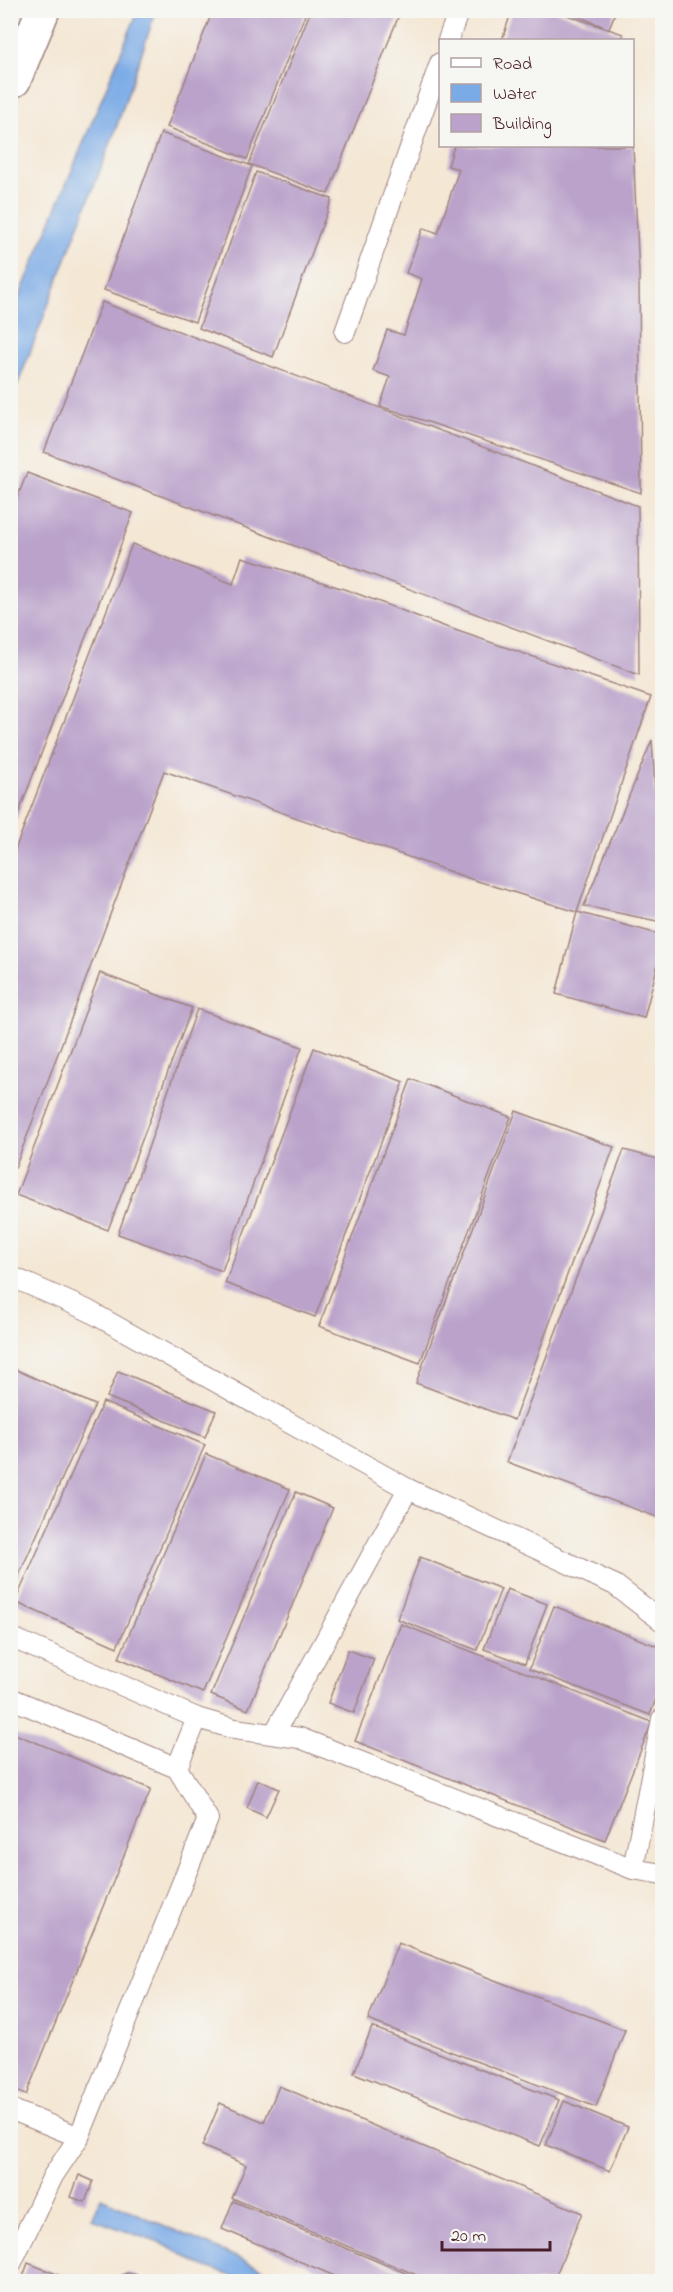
<svg xmlns="http://www.w3.org/2000/svg" width="673" height="2292" font-family="'Indie Flower',sans-serif">
	<style>
		.water { fill: #7babe6; stroke: #626588; stroke-width: 1.5 }
		.building { fill: #baa2ca }
		.lines { fill: none; stroke-linecap: round; stroke-linejoin: round }
		.lane-casing { stroke: #9f8380; stroke-width: 22 }
		.street-casing { stroke: #9f8380; stroke-width: 36 }
		.lane { stroke: #fff; stroke-width: 20 }
		.street { stroke: #fff; stroke-width: 33 }
	</style>
	<rect width="100%" height="100%" fill="#f6f6f2"/>
	<filter id="ink" filterUnits="userSpaceOnUse"><feTurbulence type="fractalNoise" baseFrequency=".0167" numOctaves="2"/><feDisplacementMap in="SourceGraphic" scale="12" xChannelSelector="R" yChannelSelector="G"/><feConvolveMatrix kernelMatrix="1 2 1 2 8 2 1 2 1" color-interpolation-filters="sRGB"/></filter>
	<filter id="wash" filterUnits="userSpaceOnUse"><feTurbulence type="fractalNoise" baseFrequency=".008" numOctaves="4" result="noise"/><feDisplacementMap in="SourceGraphic" scale="24" xChannelSelector="R" yChannelSelector="G"/><feGaussianBlur stdDeviation="1.35" result="paint"/><feColorMatrix in="noise" values="0 0 0 0 0 0 0 0 0 0 0 0 0 0 0 0 0 1.4 0 .05"/><feComposite in="paint" operator="in"/></filter>
	<g filter="url(#wash)">
		<rect width="100%" height="100%" fill="#f4e7d4"/>
		<g class="water">
			<polygon points="138,11 156,11 114,134 11,402 11,317"/>
			<polygon points="101,2198 291,2281 245,2281 199,2264 165,2245 92,2219"/>
		</g>
		<g id="blocks">
			<g class="building">
				<polygon points="213,10 307,10 247,159 167,127"/>
				<polygon points="311,10 401,10 328,194 249,164"/>
				<polygon points="512,10 552,10 623,34 623,40 502,40"/>
				<polygon points="564,10 616,10 609,29"/>
				<polygon points="161,133 252,166 195,322 104,290"/>
				<polygon points="454,146 633,146 639,275 641,493 380,406 390,377 373,371 387,330 404,335 422,279 406,273 423,228 438,233 459,169 448,166"/>
				<polygon points="256,172 332,199 273,357 199,328"/>
				<polygon points="102,302 638,506 639,675 44,452"/>
				<polygon points="27,473 133,513 11,833 10,516"/>
				<polygon points="132,544 233,584 242,557 350,591 446,627 651,697 577,912 471,879 164,771 15,1168 10,1166 10,863"/>
				<polygon points="652,740 662,897 662,922 584,906"/>
				<polygon points="577,912 662,935 662,948 644,1018 556,994"/>
				<polygon points="100,973 192,1008 108,1230 16,1195"/>
				<polygon points="197,1009 302,1047 222,1271 118,1234"/>
				<polygon points="314,1048 404,1082 315,1317 225,1283"/>
				<polygon points="411,1079 511,1117 420,1363 319,1326"/>
				<polygon points="516,1111 614,1147 514,1420 416,1383"/>
				<polygon points="624,1150 662,1160 662,1519 507,1462"/>
				<polygon points="10,1367 95,1405 10,1595"/>
				<polygon points="118,1371 216,1411 205,1437 107,1397"/>
				<polygon points="103,1402 205,1445 117,1647 15,1602"/>
				<polygon points="206,1454 290,1489 203,1693 119,1658"/>
				<polygon points="296,1492 333,1508 248,1710 211,1695"/>
				<polygon points="420,1557 501,1589 477,1650 397,1619"/>
				<polygon points="507,1589 547,1604 525,1664 484,1649"/>
				<polygon points="554,1606 662,1648 662,1683 650,1715 529,1669"/>
				<polygon points="401,1624 652,1722 605,1840 355,1741"/>
				<polygon points="348,1650 374,1659 354,1713 328,1703"/>
				<polygon points="10,1732 151,1789 26,2095 10,2089"/>
				<polygon points="258,1780 279,1789 266,1817 247,1808"/>
				<polygon points="398,1943 625,2030 596,2107 368,2020"/>
				<polygon points="372,2027 559,2100 540,2146 354,2073"/>
				<polygon points="279,2086 582,2213 553,2282 433,2282 232,2198 246,2165 202,2146 220,2103 264,2122"/>
				<polygon points="564,2101 628,2127 610,2171 546,2145"/>
				<polygon points="79,2175 93,2181 85,2202 71,2197"/>
				<polygon points="233,2201 410,2275 407,2282 349,2282 222,2229"/>
				<polygon points="28,2263 64,2277 62,2282 21,2282"/>
				<polygon points="127,2273 137,2275 143,2282 114,2282 117,2277"/>
			</g>
		</g>
	</g>
	<g filter="url(#ink)">
		<use href="#blocks" fill-opacity="0" stroke="#9f8380" stroke-width="1.5"/>
		<g class="lines">
			<defs>
				<g id="lane">
					<polyline points="448,40 459,10"/>
					<polyline points="345,332 440,63"/>
					<polyline points="10,1276 87,1310 408,1489 615,1585 662,1621"/>
					<polyline points="10,1637 197,1718 235,1729 300,1738 633,1869 662,1719"/>
					<polyline points="10,1698 177,1768 208,1819 79,2137 10,2109"/>
					<polyline points="274,1734 408,1489"/>
					<polyline points="177,1768 197,1718"/>
					<polyline points="633,1869 662,1874"/>
					<polyline points="10,2266 53,2176 79,2137"/>
				</g>
				<polyline id="street" points="14,80 43,10"/>
			</defs>
			<use href="#lane" class="lane-casing"/>
			<use href="#street" class="street-casing"/>
			<use href="#lane" class="lane"/>
			<use href="#street" class="street"/>
		</g>
	</g>
	<rect width="673" height="2292" fill="none" stroke="#f6f6f2" stroke-width="36"/>
	<rect x="439" y="39" width="195" height="108" fill="#f6f6f2" stroke="#b1a0a2" stroke-width="1.5"/>
	<rect x="451" y="58" width="30" height="9" fill="#ffffff" stroke="#b1a0a2" stroke-width="1.5"/>
	<text x="493" y="69" font-size="18" fill="#4a1f2b">Road</text>
	<rect x="451" y="84" width="30" height="18" fill="#7babe6" stroke="#b1a0a2" stroke-width="1.5"/>
	<text x="493" y="99" font-size="18" fill="#4a1f2b">Water</text>
	<rect x="451" y="114" width="30" height="18" fill="#baa2ca" stroke="#b1a0a2" stroke-width="1.5"/>
	<text x="493" y="129" font-size="18" fill="#4a1f2b">Building</text>
	<path d="M442 2241v9h108v-9" fill="none" stroke="#4a1f2b" stroke-width="3"/>
	<text x="451" y="2241" font-size="18" fill="#4a1f2b" stroke="#f6f6f2" stroke-width="4.5" paint-order="stroke">20 m</text>
</svg>
